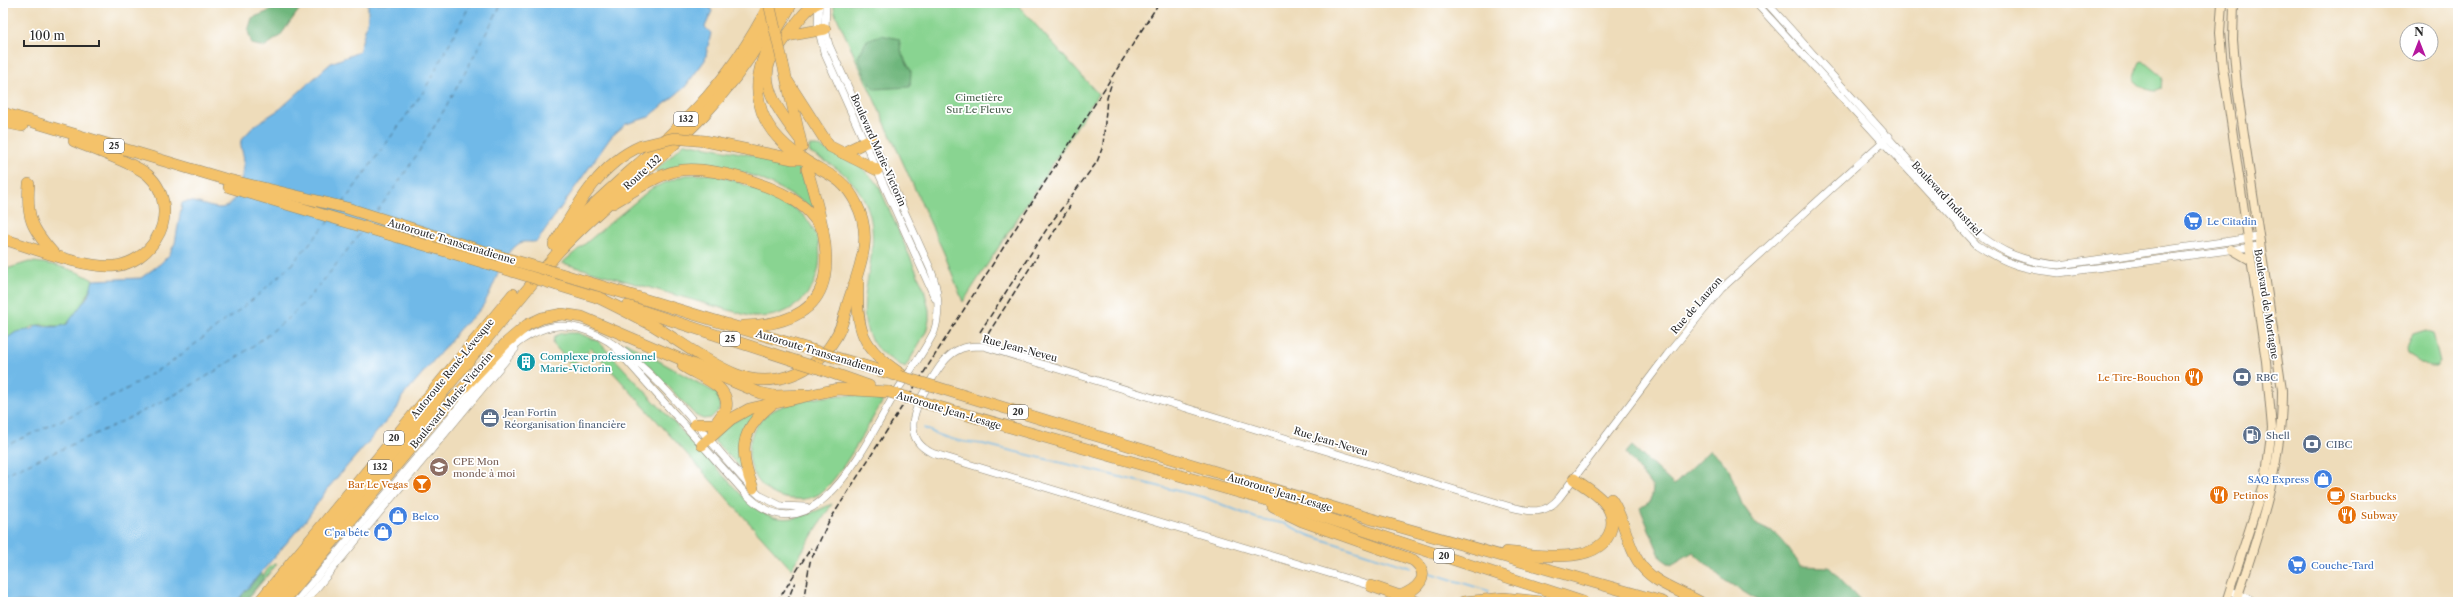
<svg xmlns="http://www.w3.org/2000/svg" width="2461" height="605" font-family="'Libre Caslon Text',serif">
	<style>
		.green { fill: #89d491; stroke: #5a805e }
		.forest { fill: #6eb67b; stroke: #4c7053 }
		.water { fill: #70b9e8; stroke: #4e728a }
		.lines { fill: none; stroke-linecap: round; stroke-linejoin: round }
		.stream { stroke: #70b9e8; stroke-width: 1.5 }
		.ferry { stroke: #435d6d; stroke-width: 1; stroke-dasharray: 5 4; stroke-linecap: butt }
		.tertiary-casing { stroke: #8c8472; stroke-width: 8 }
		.secondary-casing { stroke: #8c8472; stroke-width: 10 }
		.motorway-casing { stroke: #8c8472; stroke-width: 12 }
		.tertiary { stroke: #fff; stroke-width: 7 }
		.secondary { stroke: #fbe7c3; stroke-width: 8 }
		.motorway { stroke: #f4c26a; stroke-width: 11 }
		.rail { stroke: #2b2b2b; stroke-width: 1.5; stroke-dasharray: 6 3; stroke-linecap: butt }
		.motorway-bridge-casing { stroke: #8c8472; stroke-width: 12; stroke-linecap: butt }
		.motorway-bridge { stroke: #f4c26a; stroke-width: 11 }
		.labels { text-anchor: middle; stroke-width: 3.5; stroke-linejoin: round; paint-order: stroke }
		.shield { fill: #fff; stroke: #6b6b6b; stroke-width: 1 }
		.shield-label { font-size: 9px; font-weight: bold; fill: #2b2b2b }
		.park-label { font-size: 10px; fill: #475e4a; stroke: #fff }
		.street-label { font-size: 10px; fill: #2b2b2b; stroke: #fff }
		.shop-label { font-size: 10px; fill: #366cbe; stroke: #fff; text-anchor: start }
		.culture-label { font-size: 10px; fill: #0d838f; stroke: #fff; text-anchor: start }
		.food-label { font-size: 10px; fill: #c56008; stroke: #fff; text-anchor: start }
		.service-label { font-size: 10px; fill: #4e5e75; stroke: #fff; text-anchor: start }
		.education-label { font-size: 10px; fill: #785e54; stroke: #fff; text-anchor: start }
	</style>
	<rect width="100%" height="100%" fill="#fff"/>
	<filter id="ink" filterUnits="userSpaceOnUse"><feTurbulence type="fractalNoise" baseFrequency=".025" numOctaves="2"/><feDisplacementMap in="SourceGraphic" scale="8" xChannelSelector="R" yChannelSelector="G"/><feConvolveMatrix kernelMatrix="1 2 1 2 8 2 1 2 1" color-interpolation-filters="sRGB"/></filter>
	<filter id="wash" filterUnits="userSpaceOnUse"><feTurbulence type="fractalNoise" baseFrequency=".012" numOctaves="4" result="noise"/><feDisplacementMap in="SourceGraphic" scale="16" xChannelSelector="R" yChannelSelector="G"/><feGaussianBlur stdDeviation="0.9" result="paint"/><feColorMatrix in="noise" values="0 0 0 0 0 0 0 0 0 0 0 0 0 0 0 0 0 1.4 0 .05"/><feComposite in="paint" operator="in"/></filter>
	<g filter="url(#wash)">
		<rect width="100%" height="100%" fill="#eedcba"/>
		<g class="green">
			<polygon points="833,3 1016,3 1098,94 963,302 944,253 835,13"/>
			<path d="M2143,61L2162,77L2161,89C2153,95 2138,86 2133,78L2140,62Z"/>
			<path d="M685,143L797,163L815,210C780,187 739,164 697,164C685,164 664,173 655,171Z"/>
			<path d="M809,146H818L853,163L862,168L878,184L924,289L929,310V320L926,332L905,368C896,362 884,356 877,348C838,301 907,234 846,176C836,166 823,160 810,153Z"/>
			<path d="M685,175C695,175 707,173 716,175C734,179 792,203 804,216C831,245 822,294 786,311C775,316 765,317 753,317L562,263L652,188Z"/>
			<path d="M29,262C49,262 75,269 93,280C93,289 72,322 64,325C56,328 47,324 40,325C28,326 15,337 3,341V270Z"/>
			<polygon points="2426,330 2433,333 2440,362 2436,367 2429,367 2408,354 2407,348 2413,334"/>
			<path d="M561,333H578L598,341L750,504C779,528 801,518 832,504L791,569L591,348L572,365L553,344L554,337Z"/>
			<polygon points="625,342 718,394 720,409 711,418 703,419 695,415 652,369 625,345"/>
			<path d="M841,395L866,396L883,401C869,423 839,481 819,494C812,498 804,500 796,499C744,499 731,429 778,408C796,400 822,397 841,395Z"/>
			<polygon points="755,411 741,468 715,442 715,437 729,424"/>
			<polygon points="274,564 277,564 245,602 268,569"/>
		</g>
		<g class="forest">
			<polygon points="279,3 304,3 280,36 264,47 252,44 248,31 252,18 267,12"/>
			<polygon points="881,35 899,39 902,54 911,71 910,87 874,89 864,73 858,57 867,40"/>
			<polygon points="1632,446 1674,485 1710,450 1728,467 1742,504 1757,525 1778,535 1801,566 1829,567 1861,602 1760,602 1724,580 1693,552 1671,565 1661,558 1640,508 1651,501 1653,488 1626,453"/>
			<polygon points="261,573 264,575 263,579 245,602 236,602"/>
		</g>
		<path class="water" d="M368,3H707L712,11L705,27L711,33L705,60L685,87L649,117L626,124L611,137L537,241C531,244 524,239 517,245C501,257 494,289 482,307C473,319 460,325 453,338L402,397L397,409L328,488L306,520L236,602H3V341L16,332L33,329L37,325C45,327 59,328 67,324L88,296L93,280L141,278L160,264L169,255L175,243L182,203C197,195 223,222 235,197C240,185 246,168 243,155C242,150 240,146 241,140L255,125L280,109L331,63L359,52L368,19Z"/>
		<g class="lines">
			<g class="stream">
				<path d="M924,428C945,439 960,442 983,444L1203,497L1256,518L1286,524L1308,535L1411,568"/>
				<polyline points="1430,573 1489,591"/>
			</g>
			<g class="ferry">
				<polyline points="343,203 424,91 471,3"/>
				<path d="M377,211C427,147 464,75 502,3"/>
				<polyline points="3,447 120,393 173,361 256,297 291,265 329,221"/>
				<path d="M3,475C102,431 204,390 287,319C316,294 338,261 362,231"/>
			</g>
		</g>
	</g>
	<g filter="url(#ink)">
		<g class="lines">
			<defs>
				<g id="tertiary">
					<polyline points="819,3 818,27 824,52 935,298"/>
					<path d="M1756,3L1977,245C2008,265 2023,269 2059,273L2259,246"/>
					<path d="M1767,3L1965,223C1998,251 2017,261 2059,265L2258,237"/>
					<path d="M612,344L745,493C812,563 865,445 892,399C905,377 922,356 934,332C941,312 938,287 930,268L829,45L825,29L826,3"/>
					<path d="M1371,586L932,453C899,437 916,405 930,382C937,371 944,358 956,351C964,346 973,346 983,346L1511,507C1531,512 1545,515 1559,498L1667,355L1721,289L1889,136"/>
					<polyline points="2233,592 2255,602"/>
					<path d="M296,602L497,361C513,345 536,327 559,326C630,322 710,449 759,495L781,506L806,507"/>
					<polyline points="305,602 515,349"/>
				</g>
				<g id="secondary">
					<polyline points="2222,3 2220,32 2223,67 2266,361 2272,428 2265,481 2226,602"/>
					<path d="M2234,3L2233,40L2237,87L2282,390C2283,467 2259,531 2236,602"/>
					<polyline points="2231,249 2250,260"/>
				</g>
				<g id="motorway">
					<polyline points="787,36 825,29"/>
					<polyline points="783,64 802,147"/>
					<polyline points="788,82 829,146 877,170"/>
					<polyline points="3,113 225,179 347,208 502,257"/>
					<polyline points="3,122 22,126"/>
					<path d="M799,138C784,118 759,88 770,61C775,51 783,42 789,33C797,23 806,8 818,3"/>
					<polyline points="705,141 793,159 803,159"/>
					<polyline points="843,153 872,139"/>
					<path d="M29,184C26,218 32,229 54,254"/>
					<polyline points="229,187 479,261"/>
					<path d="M613,203C634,191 653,177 676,171C708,164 775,185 801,205C810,211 816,221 823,230"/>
					<path d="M563,235C605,190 655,153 698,107C727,76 751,41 770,3"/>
					<path d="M3,239C34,248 84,269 115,266C132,264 147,254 156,239C169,219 166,191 148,175C136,164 92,149 74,141"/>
					<path d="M554,245C576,207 599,164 641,146"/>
					<polyline points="561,274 812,350"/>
					<path d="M858,283C856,329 861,348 901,374"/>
					<polyline points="557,285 603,299"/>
					<path d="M597,297C616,306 635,316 654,326C681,342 706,362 735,374C772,389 814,374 834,340C841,330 844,318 847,306C858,270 875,239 856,203C843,176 825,174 803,159C784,146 765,128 760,105C750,67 775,35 792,3"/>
					<polyline points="627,306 799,362"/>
					<path d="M744,326C855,323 828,242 807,169"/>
					<polyline points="834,357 895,375"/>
					<path d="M683,366C699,377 731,385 726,409L713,427"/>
					<polyline points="821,369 869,386"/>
					<polyline points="936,387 1351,513 1663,602"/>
					<polyline points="925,403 1305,511 1583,602"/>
					<polyline points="695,424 715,424"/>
					<polyline points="702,445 731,419 749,409 837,389 889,392"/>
					<path d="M753,488C739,452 739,431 771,405"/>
					<path d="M1611,499C1624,517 1626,542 1638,561C1651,583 1679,590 1700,602"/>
					<path d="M1273,507L1302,521L1413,560C1434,576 1416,590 1400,596"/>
					<path d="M1506,552C1535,555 1601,567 1611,529C1617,504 1591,491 1574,479"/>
					<polyline points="1371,586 1417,602"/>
					<polyline points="259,602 513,294"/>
					<path d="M270,602L558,252C603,204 656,165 702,117C734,83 761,45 781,3"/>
					<polyline points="283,602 436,417 506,343 527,325 542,318 562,314 582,317 760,393 774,396 806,395"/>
					<polyline points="1463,602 1504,598 1543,602"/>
				</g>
			</defs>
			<use href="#tertiary" class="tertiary-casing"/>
			<use href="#secondary" class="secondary-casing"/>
			<use href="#motorway" class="motorway-casing"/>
			<use href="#tertiary" class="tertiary"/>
			<use href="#secondary" class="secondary"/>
			<use href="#motorway" class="motorway"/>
			<g class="rail">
				<polyline points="1049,240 1070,206"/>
				<polyline points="980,332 1050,224 1097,162 1103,146 1107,98 1112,82"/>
				<polyline points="988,334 1038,255"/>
				<polyline points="777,602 811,548"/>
				<polyline points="787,602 795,582"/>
				<polyline points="803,602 810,562 828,523 1159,3"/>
			</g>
			<defs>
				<g id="motorway-bridge">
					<polyline points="769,3 783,64"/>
					<polyline points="641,146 674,138 705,141"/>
					<polyline points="502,257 561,274"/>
					<polyline points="479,261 557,285"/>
					<polyline points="812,350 834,357"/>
					<polyline points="799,362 821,369"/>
					<polyline points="899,376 936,387"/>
					<polyline points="889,392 925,403"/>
				</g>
			</defs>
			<use href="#motorway-bridge" class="motorway-bridge-casing"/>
			<use href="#motorway-bridge" class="motorway-bridge"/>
		</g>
	</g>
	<defs>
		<symbol id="supermarket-disc" viewBox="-11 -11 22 22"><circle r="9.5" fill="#3f7fe0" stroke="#fff"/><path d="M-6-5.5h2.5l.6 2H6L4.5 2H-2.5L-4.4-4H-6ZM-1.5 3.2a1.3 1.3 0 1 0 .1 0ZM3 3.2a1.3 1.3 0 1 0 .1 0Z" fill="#fff"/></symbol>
		<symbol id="building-disc" viewBox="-11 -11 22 22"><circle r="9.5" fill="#0f9aa8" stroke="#fff"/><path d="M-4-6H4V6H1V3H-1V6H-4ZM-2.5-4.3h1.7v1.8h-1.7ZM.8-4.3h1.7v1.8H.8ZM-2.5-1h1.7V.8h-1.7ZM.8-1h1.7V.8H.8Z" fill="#fff"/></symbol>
		<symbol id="restaurant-disc" viewBox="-11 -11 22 22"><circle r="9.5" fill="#e8710a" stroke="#fff"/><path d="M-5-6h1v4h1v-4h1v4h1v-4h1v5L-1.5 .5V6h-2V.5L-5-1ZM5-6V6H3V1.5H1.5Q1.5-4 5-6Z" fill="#fff"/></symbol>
		<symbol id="bank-disc" viewBox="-11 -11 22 22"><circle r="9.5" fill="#5c6f8a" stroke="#fff"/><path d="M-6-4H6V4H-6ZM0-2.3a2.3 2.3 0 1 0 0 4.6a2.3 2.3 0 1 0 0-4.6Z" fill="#fff"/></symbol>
		<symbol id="office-disc" viewBox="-11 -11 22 22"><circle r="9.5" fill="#5c6f8a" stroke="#fff"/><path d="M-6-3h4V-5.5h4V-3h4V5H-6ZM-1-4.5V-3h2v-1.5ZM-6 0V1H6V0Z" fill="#fff"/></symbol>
		<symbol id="fuel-disc" viewBox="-11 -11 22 22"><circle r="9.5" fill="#5c6f8a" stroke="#fff"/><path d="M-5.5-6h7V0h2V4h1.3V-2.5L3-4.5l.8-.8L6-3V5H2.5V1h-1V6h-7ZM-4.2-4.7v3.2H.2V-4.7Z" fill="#fff"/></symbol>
		<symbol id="school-disc" viewBox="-11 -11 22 22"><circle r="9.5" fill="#8d6e63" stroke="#fff"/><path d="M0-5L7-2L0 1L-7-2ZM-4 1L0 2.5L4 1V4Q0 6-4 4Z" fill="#fff"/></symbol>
		<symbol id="shop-disc" viewBox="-11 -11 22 22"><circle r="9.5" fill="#3f7fe0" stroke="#fff"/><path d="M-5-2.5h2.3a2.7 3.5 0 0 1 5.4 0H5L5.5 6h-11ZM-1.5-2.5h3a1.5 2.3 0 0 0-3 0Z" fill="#fff"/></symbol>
		<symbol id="bar-disc" viewBox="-11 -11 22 22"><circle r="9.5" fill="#e8710a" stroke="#fff"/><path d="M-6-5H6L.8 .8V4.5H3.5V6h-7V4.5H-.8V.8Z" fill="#fff"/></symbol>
		<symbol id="cafe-disc" viewBox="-11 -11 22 22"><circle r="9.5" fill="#e8710a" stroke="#fff"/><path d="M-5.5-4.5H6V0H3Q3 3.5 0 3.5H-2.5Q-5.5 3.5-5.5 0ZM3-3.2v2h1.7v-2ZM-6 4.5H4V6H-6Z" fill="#fff"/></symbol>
	</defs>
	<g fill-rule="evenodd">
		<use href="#supermarket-disc" x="2182" y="210" width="22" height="22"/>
		<use href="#building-disc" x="515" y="351" width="22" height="22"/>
		<use href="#restaurant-disc" x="2183" y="366" width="22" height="22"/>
		<use href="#bank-disc" x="2231" y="366" width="22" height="22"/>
		<use href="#office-disc" x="479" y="407" width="22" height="22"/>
		<use href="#fuel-disc" x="2241" y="424" width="22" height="22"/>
		<use href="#bank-disc" x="2301" y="433" width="22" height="22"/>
		<use href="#school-disc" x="428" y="456" width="22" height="22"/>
		<use href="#shop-disc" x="2312" y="468" width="22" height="22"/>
		<use href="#bar-disc" x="411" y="473" width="22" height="22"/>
		<use href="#restaurant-disc" x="2208" y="484" width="22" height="22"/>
		<use href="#cafe-disc" x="2325" y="485" width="22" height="22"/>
		<use href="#restaurant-disc" x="2336" y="504" width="22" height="22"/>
		<use href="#shop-disc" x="387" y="505" width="22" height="22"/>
		<use href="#shop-disc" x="372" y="521" width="22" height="22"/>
		<use href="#supermarket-disc" x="2286" y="554" width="22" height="22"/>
	</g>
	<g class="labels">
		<g class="shield">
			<rect x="674" y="112" width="24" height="14" rx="3"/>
			<rect x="104" y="139" width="20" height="14" rx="3"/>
			<rect x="720" y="332" width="20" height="14" rx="3"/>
			<rect x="1008" y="405" width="20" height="14" rx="3"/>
			<rect x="384" y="431" width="20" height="14" rx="3"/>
			<rect x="368" y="460" width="24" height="14" rx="3"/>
			<rect x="1434" y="549" width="20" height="14" rx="3"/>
		</g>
		<g class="shield-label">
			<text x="686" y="122">132</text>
			<text x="114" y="149">25</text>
			<text x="730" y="342">25</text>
			<text x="1018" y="415">20</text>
			<text x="394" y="441">20</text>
			<text x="380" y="470">132</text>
			<text x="1444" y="559">20</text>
		</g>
		<g class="park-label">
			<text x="979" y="101">Cimetière<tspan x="979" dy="12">Sur Le Fleuve</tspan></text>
		</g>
		<g class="street-label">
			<text transform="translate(879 150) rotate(66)" y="4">Boulevard Marie-Victorin</text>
			<text transform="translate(642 172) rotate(-42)" y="4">Route 132</text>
			<text transform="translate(1947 198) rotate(47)" y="4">Boulevard Industriel</text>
			<text transform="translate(452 241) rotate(17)" y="4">Autoroute Transcanadienne</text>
			<text transform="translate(2267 304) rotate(81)" y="4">Boulevard de Mortagne</text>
			<text transform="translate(1696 305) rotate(-49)" y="4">Rue de Lauzon</text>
			<text transform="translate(1020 348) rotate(15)" y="4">Rue Jean-Neveu</text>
			<text transform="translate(820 352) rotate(17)" y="4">Autoroute Transcanadienne</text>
			<text transform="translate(452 368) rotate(-51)" y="4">Autoroute René-Lévesque</text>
			<text transform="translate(451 400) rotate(-50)" y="4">Boulevard Marie-Victorin</text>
			<text transform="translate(949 410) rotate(17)" y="4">Autoroute Jean-Lesage</text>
			<text transform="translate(1331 441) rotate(17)" y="4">Rue Jean-Neveu</text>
			<text transform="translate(1280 492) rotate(17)" y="4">Autoroute Jean-Lesage</text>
		</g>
		<g class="shop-label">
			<text x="2207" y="225">Le Citadin</text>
			<text x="2309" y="483" text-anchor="end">SAQ Express</text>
			<text x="412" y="520">Belco</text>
			<text x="369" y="536" text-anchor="end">C'pa bête</text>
			<text x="2311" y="569">Couche-Tard</text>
		</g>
		<g class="culture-label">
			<text x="540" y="360">Complexe professionnel<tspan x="540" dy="12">Marie-Victorin</tspan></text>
		</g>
		<g class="food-label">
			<text x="2180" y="381" text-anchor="end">Le Tire-Bouchon</text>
			<text x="408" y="488" text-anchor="end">Bar Le Vegas</text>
			<text x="2233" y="499">Petinos</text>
			<text x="2350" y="500">Starbucks</text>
			<text x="2361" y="519">Subway</text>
		</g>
		<g class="service-label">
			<text x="2256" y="381">RBC</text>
			<text x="504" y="416">Jean Fortin<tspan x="504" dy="12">Réorganisation financière</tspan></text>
			<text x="2266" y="439">Shell</text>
			<text x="2326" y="448">CIBC</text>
		</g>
		<g class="education-label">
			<text x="453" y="465">CPE Mon<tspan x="453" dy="12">monde à moi</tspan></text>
		</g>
	</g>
	<rect width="2461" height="605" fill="none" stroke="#fff" stroke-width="16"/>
	<g transform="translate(2419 42)"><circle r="19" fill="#ffffff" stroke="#aaaaaa"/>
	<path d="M0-3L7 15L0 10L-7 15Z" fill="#b5179e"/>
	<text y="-6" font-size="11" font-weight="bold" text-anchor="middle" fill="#2b2b2b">N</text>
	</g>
	<path d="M24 40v6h75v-6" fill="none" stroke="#2b2b2b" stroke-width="2"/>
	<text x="30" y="40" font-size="12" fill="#2b2b2b" stroke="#ffffff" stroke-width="3" paint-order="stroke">100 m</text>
</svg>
